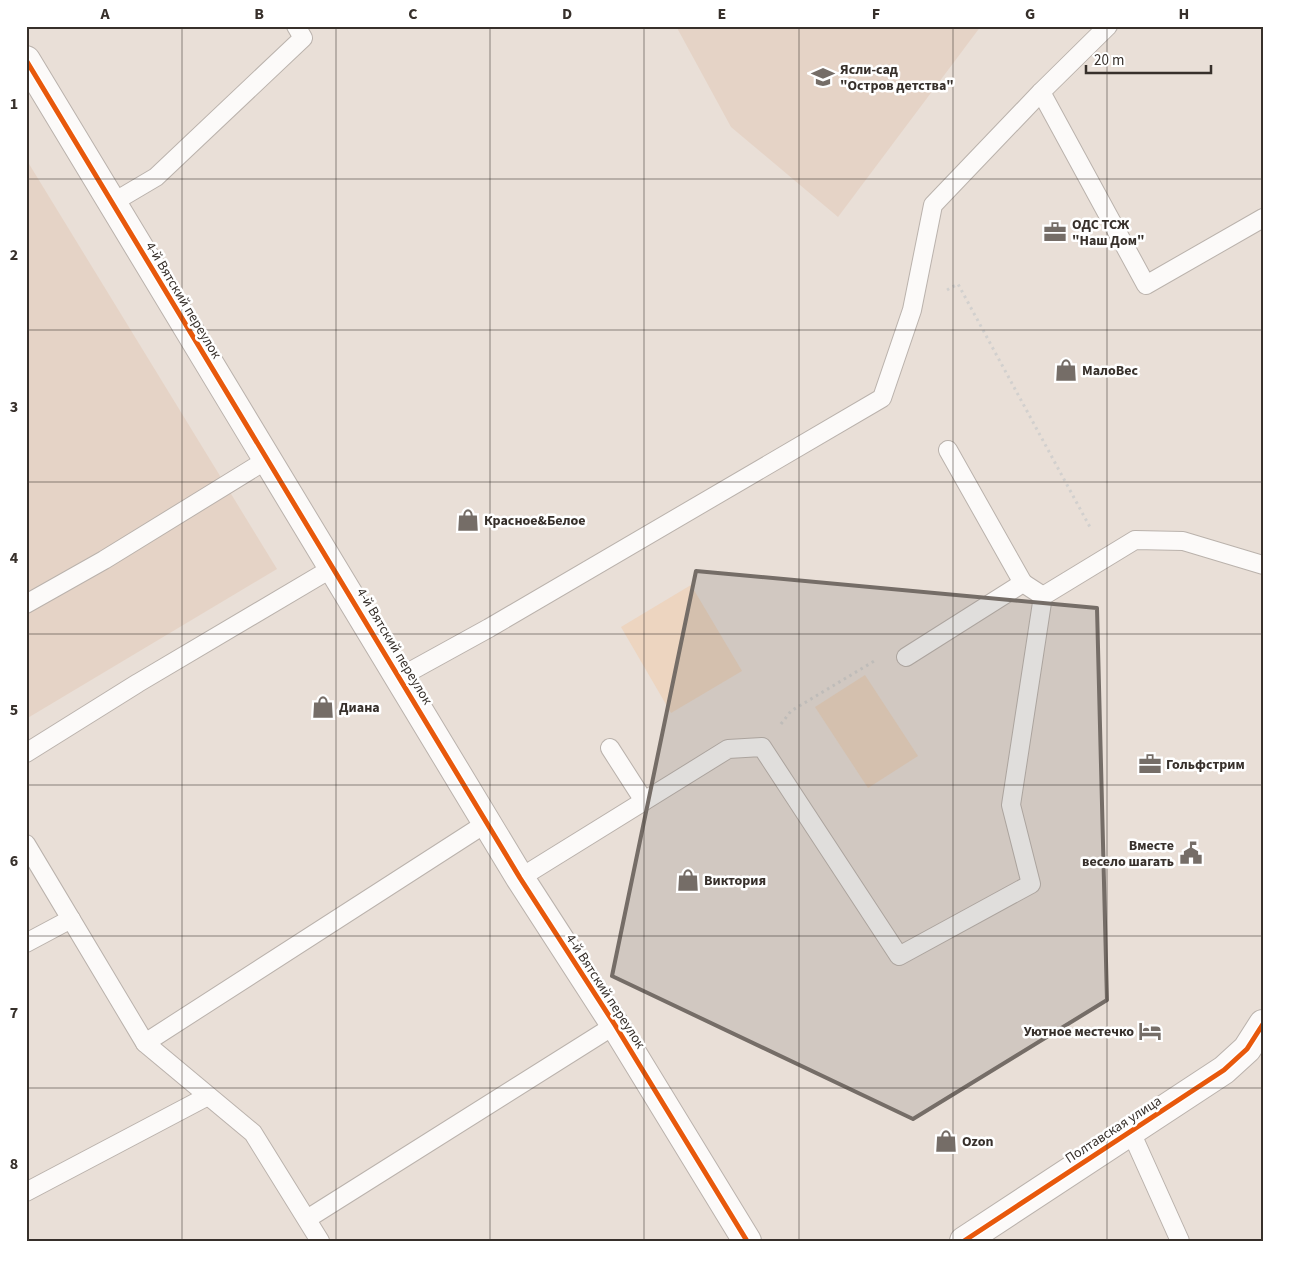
<svg xmlns="http://www.w3.org/2000/svg" width="1289" height="1267" font-family="'Source Sans 3',sans-serif">
	<style>
		.built { fill: #e5d3c6 }
		.green { fill: #edd5c0 }
		.lines { fill: none; stroke-linecap: round; stroke-linejoin: round }
		.service-casing { stroke: #bab2ac; stroke-width: 20 }
		.minor-casing { stroke: #bab2ac; stroke-width: 30 }
		.path { stroke: #d2d0ce; stroke-width: 3; stroke-dasharray: 2.5 4; stroke-linecap: butt }
		.service { stroke: #fcfaf9; stroke-width: 18 }
		.minor { stroke: #fcfaf9; stroke-width: 28 }
		.cycleway-casing { stroke: #fff; stroke-width: 8 }
		.cycleway { stroke: #e8590c; stroke-width: 5 }
		.marked { fill: #756d67; fill-opacity: 0.2; stroke: #756d67; stroke-width: 4; stroke-linejoin: round }
		.grid { fill: none; stroke: #37302b; stroke-width: 1; stroke-opacity: 0.55 }
		.labels { text-anchor: middle; stroke-width: 5; stroke-linejoin: round; paint-order: stroke }
		.poi-label { font-size: 14px; font-weight: bold; fill: #37302b; stroke: #fff; text-anchor: start }
		.street-label { font-size: 14px; fill: #37302b; stroke: #fff }
		.neatline { fill: none; stroke: #37302b; stroke-width: 2 }
		.grid-label { font-size: 16px; text-anchor: middle; font-weight: bold; fill: #37302b }
	</style>
	<rect width="100%" height="100%" fill="#e9dfd7"/>
	<g class="built">
		<polygon points="676,26 981,26 838,217 731,127"/>
		<polygon points="26,159 277,569 26,719"/>
	</g>
	<g class="green">
		<polygon points="691,585 742,671 671,713 621,627"/>
		<polygon points="865,675 918,756 868,788 815,707"/>
	</g>
	<g class="lines">
		<defs>
			<g id="service">
				<polyline points="1041,92 1108,26"/>
				<polyline points="112,203 156,177 303,38 296,26"/>
				<polyline points="948,450 1023,583"/>
				<polyline points="26,604 104,560 268,459"/>
				<polyline points="906,657 1023,583 1043,596"/>
				<polyline points="400,677 489,628 882,398 912,310 933,205 1041,92 1146,285 1263,218"/>
				<polyline points="610,748 644,801"/>
				<polyline points="26,753 138,683 334,567"/>
				<polyline points="26,844 145,1043 253,1133 320,1241"/>
				<polyline points="520,878 728,749 762,747 899,956 1031,884 1011,805 1043,596 1135,540 1183,541 1263,565"/>
				<polyline points="26,943 71,919"/>
				<polyline points="145,1043 488,822"/>
				<polyline points="1131,1132 1180,1241"/>
				<polyline points="26,1192 208,1096"/>
				<polyline points="307,1219 615,1025"/>
			</g>
			<g id="minor">
				<polyline points="26,60 520,878 615,1025 747,1241"/>
				<polyline points="964,1241 1224,1070 1247,1049 1263,1024"/>
			</g>
		</defs>
		<use href="#service" class="service-casing"/>
		<use href="#minor" class="minor-casing"/>
		<g class="path">
			<polyline points="947,290 958,284 1091,529"/>
			<polyline points="781,724 791,711 876,660"/>
		</g>
		<use href="#service" class="service"/>
		<use href="#minor" class="minor"/>
		<defs>
			<g id="cycleway">
				<polyline points="26,60 520,878 615,1025 747,1241"/>
				<polyline points="964,1241 1224,1070 1247,1049 1263,1024"/>
			</g>
		</defs>
		<use href="#cycleway" class="cycleway-casing"/>
		<use href="#cycleway" class="cycleway"/>
	</g>
	<path class="marked" d="M696,571L1097,608L1107,1000L913,1119L612,976Z"/>
	<path class="grid" d="M182,26V1241M336,26V1241M490,26V1241M644,26V1241M799,26V1241M953,26V1241M1107,26V1241M26,179H1263M26,330H1263M26,482H1263M26,634H1263M26,785H1263M26,936H1263M26,1088H1263"/>
	<defs>
		<symbol id="school-bare" viewBox="-9 -9 18 18"><path d="M0-5L7-2L0 1L-7-2ZM-4 1L0 2.5L4 1V4Q0 6-4 4Z" fill="#756d67" stroke="#fff" stroke-width="2.5" paint-order="stroke"/></symbol>
		<symbol id="office-bare" viewBox="-9 -9 18 18"><path d="M-6-3h4V-5.5h4V-3h4V5H-6ZM-1-4.5V-3h2v-1.5ZM-6 0V1H6V0Z" fill="#756d67" stroke="#fff" stroke-width="2.5" paint-order="stroke"/></symbol>
		<symbol id="shop-bare" viewBox="-9 -9 18 18"><path d="M-5-2.5h2.3a2.7 3.5 0 0 1 5.4 0H5L5.5 6h-11ZM-1.5-2.5h3a1.5 2.3 0 0 0-3 0Z" fill="#756d67" stroke="#fff" stroke-width="2.5" paint-order="stroke"/></symbol>
		<symbol id="civic-bare" viewBox="-9 -9 18 18"><path d="M-.6-6.5H3V-4.5H.6V-3L4-1V1h2V6H-6V1h2V-1L-.6-3ZM-1.2 2.5V6h2.4V2.5Z" fill="#756d67" stroke="#fff" stroke-width="2.5" paint-order="stroke"/></symbol>
		<symbol id="hotel-bare" viewBox="-9 -9 18 18"><path d="M-6-4.5h1.5V1H6V5H4.5V3h-9V5H-6ZM-4 0a1.8 1.8 0 1 1 3.6 0ZM.5 0V-2.5h3Q6-2.5 6 0Z" fill="#756d67" stroke="#fff" stroke-width="2.5" paint-order="stroke"/></symbol>
	</defs>
	<g fill-rule="evenodd">
		<use href="#school-bare" x="807" y="61" width="32" height="32"/>
		<use href="#office-bare" x="1039" y="216" width="32" height="32"/>
		<use href="#shop-bare" x="1050" y="354" width="32" height="32"/>
		<use href="#shop-bare" x="452" y="504" width="32" height="32"/>
		<use href="#shop-bare" x="307" y="691" width="32" height="32"/>
		<use href="#office-bare" x="1134" y="748" width="32" height="32"/>
		<use href="#civic-bare" x="1175" y="837" width="32" height="32"/>
		<use href="#shop-bare" x="672" y="864" width="32" height="32"/>
		<use href="#hotel-bare" x="1134" y="1015" width="32" height="32"/>
		<use href="#shop-bare" x="930" y="1125" width="32" height="32"/>
	</g>
	<g class="labels">
		<g class="poi-label">
			<text x="840" y="74">Ясли-сад<tspan x="840" dy="16">"Остров детства"</tspan></text>
			<text x="1072" y="229">ОДС ТСЖ<tspan x="1072" dy="16">"Наш Дом"</tspan></text>
			<text x="1082" y="375">МалоВес</text>
			<text x="484" y="525">Красное&amp;Белое</text>
			<text x="339" y="712">Диана</text>
			<text x="1166" y="769">Гольфстрим</text>
			<text x="1174" y="850" text-anchor="end">Вместе<tspan x="1174" dy="16">весело шагать</tspan></text>
			<text x="704" y="885">Виктория</text>
			<text x="1134" y="1036" text-anchor="end">Уютное местечко</text>
			<text x="962" y="1146">Ozon</text>
		</g>
		<g class="street-label">
			<text transform="translate(184 300) rotate(59)" y="5">4-й Вятский переулок</text>
			<text transform="translate(395 646) rotate(59)" y="5">4-й Вятский переулок</text>
			<text transform="translate(606 991) rotate(57)" y="5">4-й Вятский переулок</text>
			<text transform="translate(1113 1129) rotate(-33)" y="5">Полтавская улица</text>
		</g>
	</g>
	<rect width="1289" height="1267" fill="none" stroke="#ffffff" stroke-width="55"/>
	<path d="M1086 65v8h125v-8" fill="none" stroke="#37302b" stroke-width="2.5"/>
	<text x="1094" y="65" font-size="15" fill="#37302b" stroke="#ffffff" stroke-width="4" paint-order="stroke">20 m</text>
	<rect x="28" y="28" width="1234" height="1212" class="neatline"/>
	<g class="grid-label">
		<text x="105" y="19">A</text>
		<text x="259" y="19">B</text>
		<text x="413" y="19">C</text>
		<text x="567" y="19">D</text>
		<text x="722" y="19">E</text>
		<text x="876" y="19">F</text>
		<text x="1030" y="19">G</text>
		<text x="1184" y="19">H</text>
		<text x="14" y="109">1</text>
		<text x="14" y="260">2</text>
		<text x="14" y="412">3</text>
		<text x="14" y="563">4</text>
		<text x="14" y="715">5</text>
		<text x="14" y="866">6</text>
		<text x="14" y="1018">7</text>
		<text x="14" y="1169">8</text>
	</g>
</svg>
